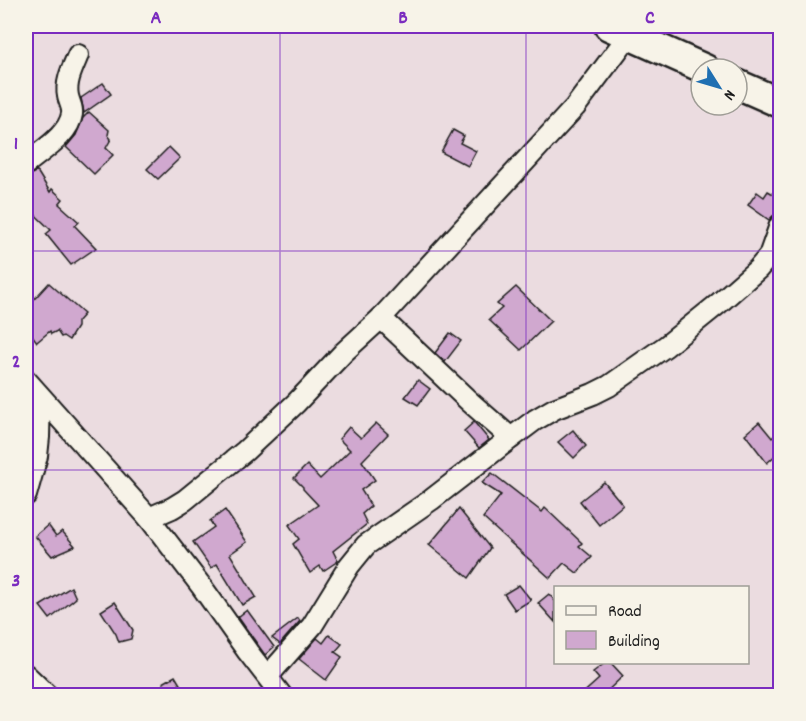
<svg xmlns="http://www.w3.org/2000/svg" width="806" height="721" font-family="Dekko,sans-serif">
	<style>
		.building { fill: #d0a8cf; stroke: #1c1c1c; stroke-width: 1.5 }
		.lines { fill: none; stroke-linecap: round; stroke-linejoin: round }
		.street-casing { stroke: #1c1c1c; stroke-width: 24 }
		.secondary-casing { stroke: #1c1c1c; stroke-width: 33 }
		.street { stroke: #f7f3e8; stroke-width: 20 }
		.secondary { stroke: #f7f3e8; stroke-width: 28 }
		.grid { fill: none; stroke: #7b2cbf; stroke-width: 1.5; stroke-opacity: 0.55 }
		.neatline { fill: none; stroke: #7b2cbf; stroke-width: 2 }
		.grid-label { font-size: 20px; text-anchor: middle; font-weight: bold; fill: #7b2cbf }
	</style>
	<rect width="100%" height="100%" fill="#ebdce0"/>
	<filter id="ink" filterUnits="userSpaceOnUse"><feTurbulence type="fractalNoise" baseFrequency=".0167" numOctaves="2"/><feDisplacementMap in="SourceGraphic" scale="12" xChannelSelector="R" yChannelSelector="G"/><feConvolveMatrix kernelMatrix="1 2 1 2 8 2 1 2 1" color-interpolation-filters="sRGB"/></filter>
	<g filter="url(#ink)">
		<g class="building">
			<polygon points="103,83 111,94 84,113 81,98"/>
			<polygon points="89,112 109,130 108,135 111,139 106,148 113,155 94,174 66,147 76,135 83,118"/>
			<polygon points="453,130 464,136 460,143 476,151 468,166 441,152"/>
			<polygon points="169,147 180,158 158,179 147,169"/>
			<polygon points="37,171 50,192 52,189 63,199 59,204 79,222 75,226 96,248 71,265 46,234 51,230 26,206 26,177"/>
			<polygon points="768,191 780,198 780,213 773,216 769,220 748,205 757,192 764,197"/>
			<polygon points="49,283 84,314 77,322 77,327 69,340 63,336 61,337 57,331 51,334 50,331 37,342 26,327 26,308"/>
			<polygon points="516,287 551,321 521,350 489,320 502,308 497,304"/>
			<polygon points="450,333 461,341 445,362 435,353"/>
			<polygon points="418,380 430,389 418,405 405,397"/>
			<polygon points="474,422 489,440 479,448 464,431"/>
			<polygon points="759,422 772,438 780,430 780,451 767,463 745,434"/>
			<polygon points="376,423 388,434 362,461 375,480 361,490 371,506 362,514 367,524 333,551 338,561 323,571 320,566 310,573 293,544 299,539 289,525 318,505 303,489 303,487 294,478 307,465 320,479 350,450 339,439 349,427 361,438"/>
			<polygon points="573,430 586,446 574,458 558,442"/>
			<polygon points="492,473 542,512 545,508 582,543 579,546 592,557 577,573 564,563 550,578 483,518 501,495 482,483"/>
			<polygon points="604,482 623,505 599,525 580,501"/>
			<polygon points="459,509 490,548 469,578 429,545"/>
			<polygon points="225,510 247,542 230,554 256,597 242,605 217,564 211,568 193,542 214,527 210,521"/>
			<polygon points="48,525 56,536 62,531 75,546 52,556 35,536"/>
			<polygon points="519,585 531,600 515,610 504,594"/>
			<polygon points="71,587 76,598 50,619 40,606"/>
			<polygon points="549,594 555,601 555,622 538,603"/>
			<polygon points="115,602 133,630 131,639 119,642 116,634 101,611"/>
			<polygon points="247,610 274,647 265,655 238,617"/>
			<polygon points="298,618 300,621 280,644 272,638"/>
			<polygon points="329,635 342,644 335,652 342,657 326,680 299,659 317,638 323,643"/>
			<polygon points="605,663 611,663 623,676 602,696 580,696 599,679 593,672"/>
			<polygon points="175,676 187,696 171,696 163,683"/>
		</g>
		<g class="lines">
			<defs>
				<g id="street">
					<path d="M26,164C41,151 69,135 72,114C73,107 69,102 68,96C65,82 73,67 78,55"/>
					<polyline points="381,318 470,402 511,438"/>
					<polyline points="26,380 149,518 202,587 248,652 282,696"/>
					<polyline points="26,495 37,456 39,437 40,397"/>
					<polyline points="149,518 172,508 185,500 245,451 296,403 344,352 381,318 575,107 629,35"/>
					<polyline points="26,675 48,696"/>
					<polyline points="268,676 312,626 349,566 366,545 431,500 511,438 535,420 554,409 593,394 609,386 666,346 718,304 758,269 769,256 780,225"/>
				</g>
				<g id="secondary">
					<polyline points="609,26 705,69"/>
					<polyline points="737,84 780,103"/>
				</g>
			</defs>
			<use href="#street" class="street-casing"/>
			<use href="#secondary" class="secondary-casing"/>
			<use href="#street" class="street"/>
			<use href="#secondary" class="secondary"/>
		</g>
	</g>
	<path class="grid" d="M280,26V696M526,26V696M26,251H780M26,470H780"/>
	<rect width="806" height="721" fill="none" stroke="#f7f3e8" stroke-width="66"/>
	<rect x="554" y="586" width="195" height="78" fill="#f7f3e8" stroke="#9f9d96" stroke-width="1.5"/>
	<rect x="566" y="606" width="30" height="9" fill="#f7f3e8" stroke="#9f9d96" stroke-width="1.5"/>
	<text x="608" y="616" font-size="18" fill="#1c1c1c">Road</text>
	<rect x="566" y="631" width="30" height="18" fill="#d0a8cf" stroke="#9f9d96" stroke-width="1.5"/>
	<text x="608" y="646" font-size="18" fill="#1c1c1c">Building</text>
	<g transform="translate(719 87) rotate(127)"><circle r="28" fill="#f7f3e8" stroke="#9f9d96" stroke-width="1.5"/>
	<path d="M0-4.5L10 22L0 15L-10 22Z" fill="#1f6fb2"/>
	<text y="-9" font-size="16" font-weight="bold" text-anchor="middle" fill="#1c1c1c">N</text>
	</g>
	<rect x="33" y="33" width="740" height="655" class="neatline"/>
	<g class="grid-label">
		<text x="156" y="23">A</text>
		<text x="403" y="23">B</text>
		<text x="650" y="23">C</text>
		<text x="16" y="149">1</text>
		<text x="16" y="367">2</text>
		<text x="16" y="586">3</text>
	</g>
</svg>
